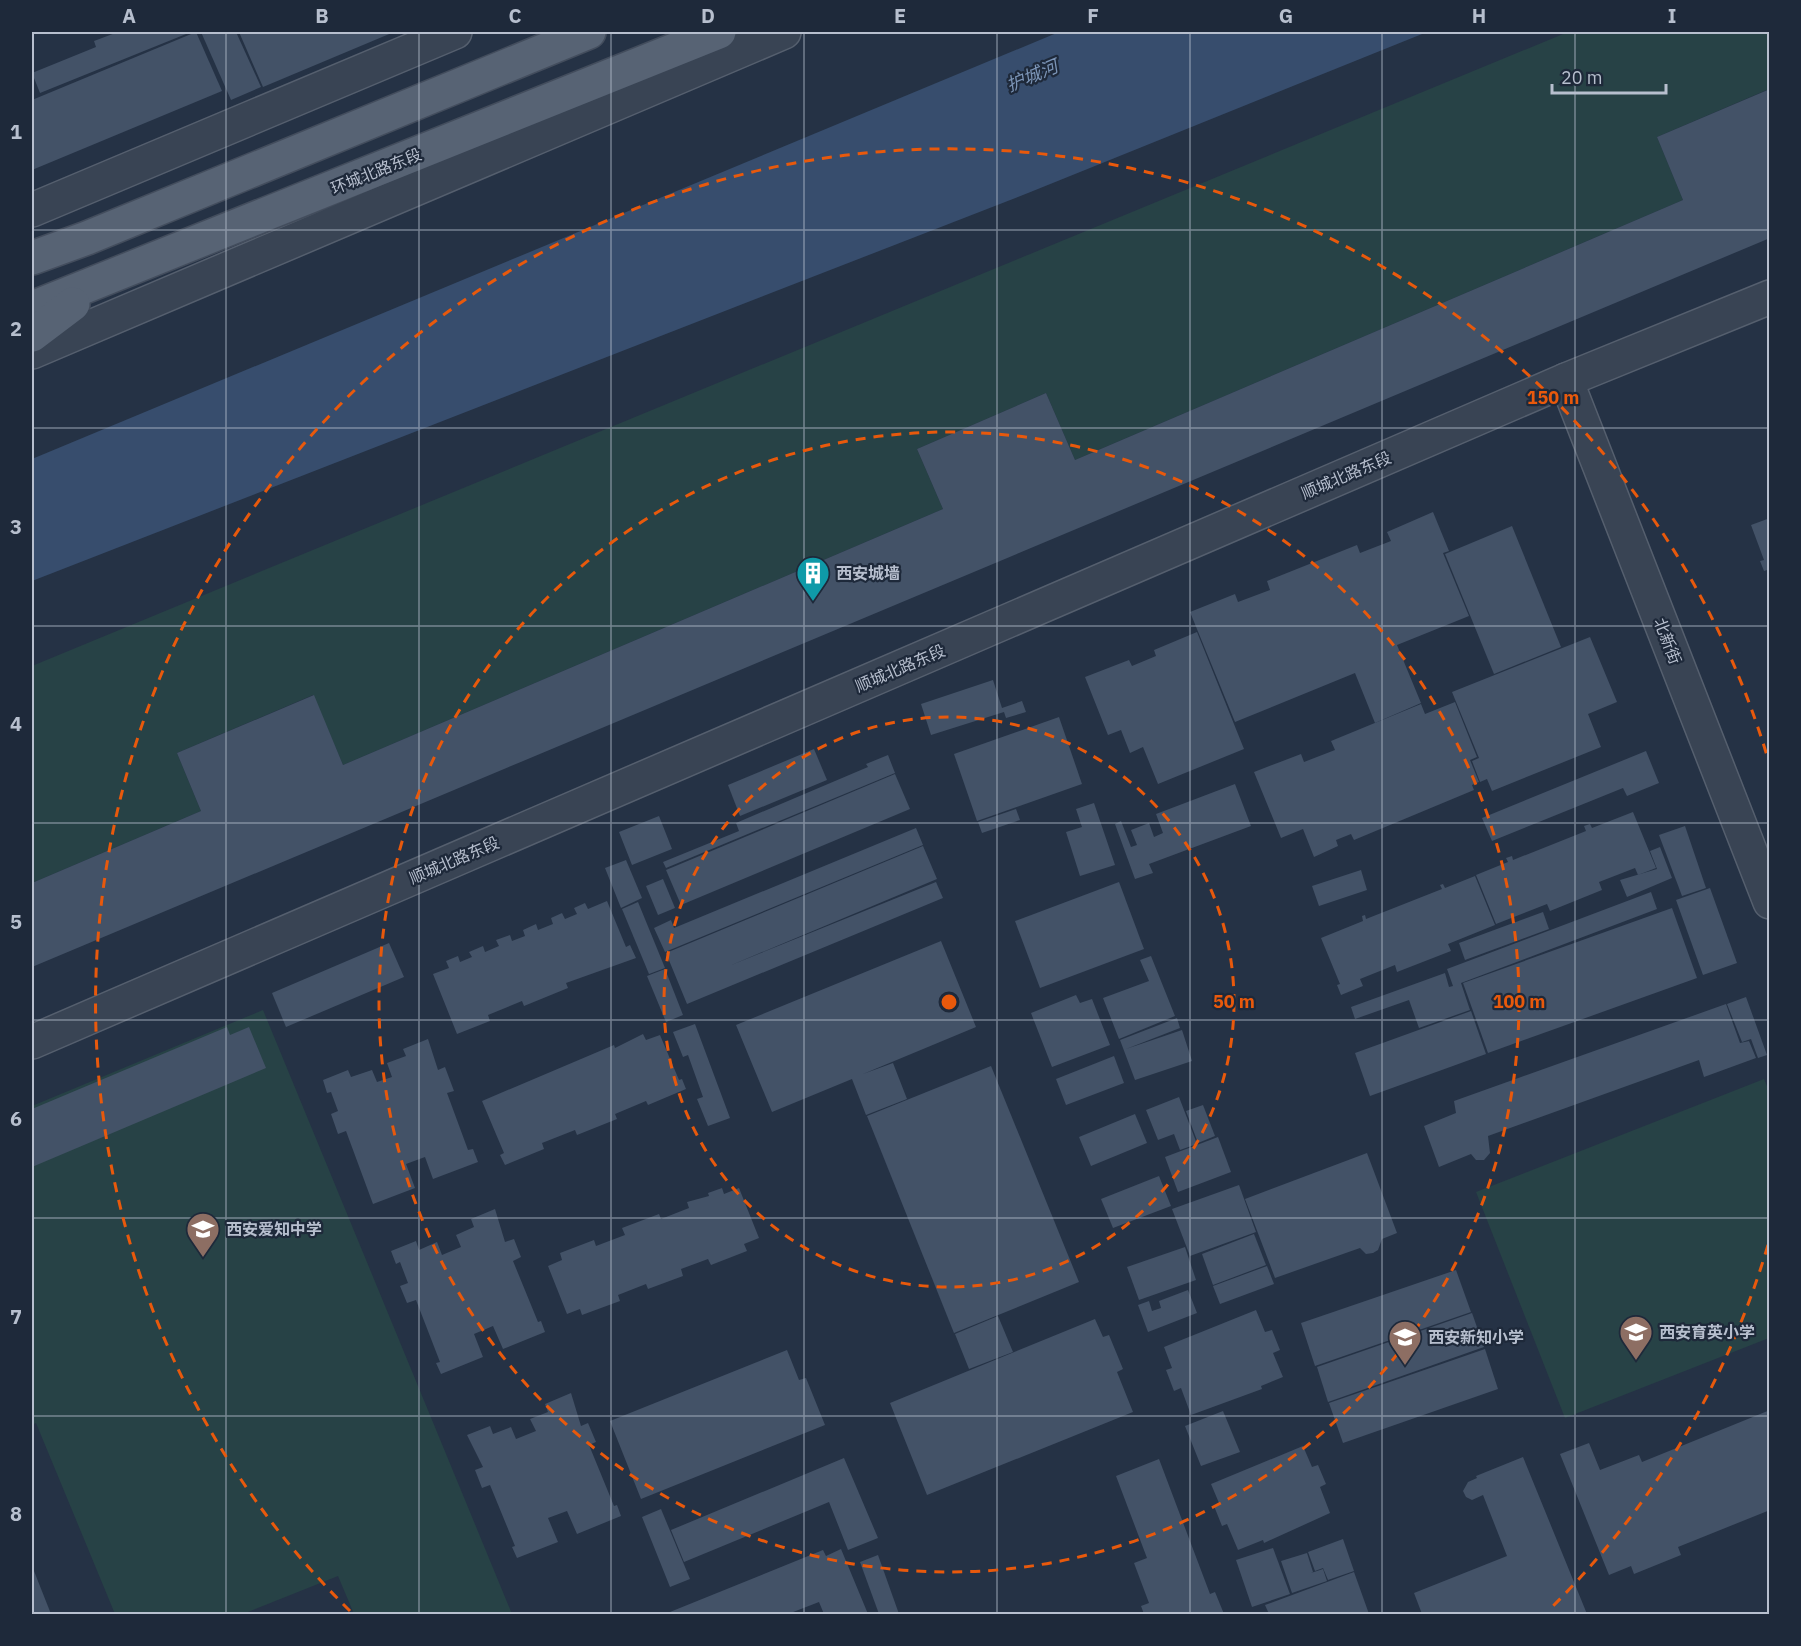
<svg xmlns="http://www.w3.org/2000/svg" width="1801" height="1646" font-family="'IBM Plex Sans','Noto Sans SC',sans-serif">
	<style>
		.green { fill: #274246 }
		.water { fill: #374d6d }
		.building { fill: #435267 }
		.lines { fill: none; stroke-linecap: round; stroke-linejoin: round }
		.minor-casing { stroke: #555f6e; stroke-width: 36 }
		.major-casing { stroke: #434d5d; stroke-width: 36 }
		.minor { stroke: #394454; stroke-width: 33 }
		.major { stroke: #576374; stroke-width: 33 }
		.grid { fill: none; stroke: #b7bfce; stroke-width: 1.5; stroke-opacity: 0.55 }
		.ring { fill: none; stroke: #e8590c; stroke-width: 3; stroke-dasharray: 10 8 }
		.labels { text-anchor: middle; stroke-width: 4.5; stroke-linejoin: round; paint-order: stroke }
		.street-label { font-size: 16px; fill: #b7bfce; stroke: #1e293a }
		.poi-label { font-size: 16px; font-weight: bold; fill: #b7bfce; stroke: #1e293a; text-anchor: start }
		.water-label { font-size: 18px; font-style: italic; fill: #7c95b7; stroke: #1e293a }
		.centre { fill: #e8590c; stroke: #1e293a; stroke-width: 3 }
		.ring-label { font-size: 18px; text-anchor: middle; font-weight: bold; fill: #e8590c; stroke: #1e293a; stroke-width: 4.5; stroke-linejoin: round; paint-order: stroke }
		.neatline { fill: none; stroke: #b7bfce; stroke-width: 2 }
		.grid-label { font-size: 20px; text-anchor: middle; font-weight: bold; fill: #b7bfce }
	</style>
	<rect width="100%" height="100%" fill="#253245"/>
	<g class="green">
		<polygon points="1568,32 1769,32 1769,89 1657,137 1683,200 1075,460 1046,393 917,449 943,509 343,765 313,695 177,753 201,811 32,883 32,666"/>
		<polygon points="263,1010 512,1614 354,1614 338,1576 243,1614 115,1614 36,1423 32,1425 32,1106"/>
		<polygon points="1764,1079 1770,1093 1769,1338 1565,1418 1476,1192"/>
	</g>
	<polygon class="water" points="1059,32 1427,32 1028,193 32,581 32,459"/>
	<g class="building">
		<polygon points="118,32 191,32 40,93 32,73 96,47 94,41"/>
		<polygon points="196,32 222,91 32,170 32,100"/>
		<polygon points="201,32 236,32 261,87 231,100"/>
		<polygon points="239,32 394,32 263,87"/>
		<polygon points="1770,89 1770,238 32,967 32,883 201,811 177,753 314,695 343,765 943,509 917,449 1046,393 1075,460 1683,200 1657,137"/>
		<polygon points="1433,512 1449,551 1443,553 1469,616 1397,645 1421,703 1375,723 1355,673 1235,722 1190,612 1235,594 1238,602 1270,590 1267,581 1357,545 1360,553 1391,541 1387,532"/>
		<polygon points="1770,518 1770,569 1764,571 1760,561 1764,560 1751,525"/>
		<polygon points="1512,526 1561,647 1494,674 1445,554"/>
		<polygon points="1197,632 1244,749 1158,784 1143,747 1130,753 1121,730 1108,735 1085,677 1129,660 1132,666 1156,656 1154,650"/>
		<polygon points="1590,637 1617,702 1588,714 1601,747 1492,791 1487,779 1480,782 1472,761 1479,758 1452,692"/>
		<polygon points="993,680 1002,708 1022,701 1026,712 1006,718 1004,712 931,735 921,704"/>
		<polygon points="1455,702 1477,757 1470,760 1479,782 1472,785 1474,790 1354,840 1351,834 1336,840 1338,846 1314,857 1303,829 1281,838 1254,772 1301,754 1304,762 1335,750 1331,741 1421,704 1425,714"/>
		<polygon points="1059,717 1082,784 977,821 954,754"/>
		<polygon points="814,749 827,780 740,816 728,785"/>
		<polygon points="1646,751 1659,783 1627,796 1623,788 1492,841 1482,818"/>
		<polygon points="888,755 895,773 666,868 663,862 739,831 736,823 868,767 866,764"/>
		<polygon points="895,774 910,809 681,905 666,870"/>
		<polygon points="1235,784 1251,826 1149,864 1153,873 1135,879 1115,824 1121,821 1131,847 1137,845 1131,830 1149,823 1154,837 1163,833 1156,814"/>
		<polygon points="1094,803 1115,865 1080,876 1066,832 1082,827 1076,809"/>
		<polygon points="1016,809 1020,820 982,833 978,822"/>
		<polygon points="1633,812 1656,868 1638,875 1635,868 1599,882 1602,890 1550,911 1547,904 1496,924 1476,875 1508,862 1506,858 1512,856 1513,860 1586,831 1584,826 1590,824 1592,828"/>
		<polygon points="659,816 672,849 632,865 619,832"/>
		<polygon points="1685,826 1706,888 1682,896 1659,835"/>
		<polygon points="916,828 923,845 665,952 654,928 671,920 674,928"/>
		<polygon points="923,846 937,879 729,966 936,882 943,898 687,1004 666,953"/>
		<polygon points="1660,847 1672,878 1627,897 1620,880 1657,869 1650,851"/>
		<polygon points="626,860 642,898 621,908 605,868"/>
		<polygon points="1361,870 1367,890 1319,906 1312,886"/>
		<polygon points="1475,876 1495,925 1448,944 1451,951 1397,972 1395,965 1360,979 1363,986 1341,995 1337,985 1340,984 1321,938 1363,921 1362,916 1365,915 1366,919 1442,889 1440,885 1443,884 1445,888"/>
		<polygon points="663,879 675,908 658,915 646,886"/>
		<polygon points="1119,882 1144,949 1040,988 1015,921"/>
		<polygon points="1710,888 1737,963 1703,975 1676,900"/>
		<polygon points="1651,892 1657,909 1461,983 1470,1010 1419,1028 1409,1000 1355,1019 1351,1007 1445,973 1449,987 1453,986 1447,969"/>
		<polygon points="607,901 626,947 630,945 636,958 566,983 568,988 524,1006 522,1001 488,1015 490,1021 457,1034 433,974 449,968 446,961 458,956 460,962 472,957 469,952 483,946 485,952 499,946 496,940 510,935 512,941 525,936 523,930 536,924 538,930 553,924 551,918 562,913 565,919 577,914 574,908 585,903 588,909"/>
		<polygon points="638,902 665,968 649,974 622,909"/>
		<polygon points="1672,908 1697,978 1488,1053 1463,983"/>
		<polygon points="1543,912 1549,929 1465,960 1459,943"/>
		<polygon points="941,941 976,1027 863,1074 893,1063 907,1099 866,1115 852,1079 772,1112 736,1025"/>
		<polygon points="389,943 404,977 286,1027 272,993"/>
		<polygon points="1151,956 1175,1016 1119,1039 1103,998 1149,981 1140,960"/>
		<polygon points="665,969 683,1015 666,1022 647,976"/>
		<polygon points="1076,995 1080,1003 1092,999 1110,1045 1052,1067 1031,1013"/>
		<polygon points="1746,997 1767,1055 1758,1058 1751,1039 1742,1042 1727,1004"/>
		<polygon points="1726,1004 1740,1043 1749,1041 1756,1058 1704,1077 1699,1060 1488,1136 1490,1153 1484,1160 1476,1160 1471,1154 1439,1167 1424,1126 1456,1113 1454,1101"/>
		<polygon points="1471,1011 1486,1054 1370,1096 1355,1053"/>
		<polygon points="1177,1018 1180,1028 1126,1049 1182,1030 1192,1061 1135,1080 1120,1040"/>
		<polygon points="695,1024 730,1118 708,1126 697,1099 703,1097 688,1055 683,1057 673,1032"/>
		<polygon points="227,1027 230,1035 249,1027 266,1068 32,1167 32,1109"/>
		<polygon points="643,1034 646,1040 660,1035 679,1080 682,1079 686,1089 648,1105 646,1101 615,1114 617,1119 577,1135 575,1130 542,1143 544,1149 505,1165 500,1155 504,1153 482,1101 614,1045 615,1048"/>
		<polygon points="428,1039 438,1070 445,1067 454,1091 447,1093 468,1150 473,1149 478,1162 433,1179 425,1157 406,1164 415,1188 373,1204 346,1131 338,1134 331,1114 338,1111 331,1092 327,1093 323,1080 348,1070 351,1077 372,1070 377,1082 392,1077 387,1063 406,1056 403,1049"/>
		<polygon points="1114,1056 1124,1083 1066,1105 1056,1079"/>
		<polygon points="991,1066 1079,1282 954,1333 867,1116"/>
		<polygon points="1179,1097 1197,1144 1180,1150 1174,1134 1158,1140 1146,1110"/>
		<polygon points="1203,1105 1215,1136 1198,1143 1186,1111"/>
		<polygon points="1135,1114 1147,1143 1091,1166 1079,1137"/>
		<polygon points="1218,1137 1231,1172 1178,1192 1165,1157"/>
		<polygon points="1367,1153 1397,1233 1382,1239 1378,1250 1373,1253 1366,1254 1360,1248 1275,1278 1245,1199"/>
		<polygon points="1159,1176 1171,1206 1113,1228 1101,1199"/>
		<polygon points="1239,1185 1256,1232 1190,1256 1172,1209"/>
		<polygon points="722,1188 724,1194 739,1188 759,1238 744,1244 747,1251 711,1265 708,1259 681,1269 683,1276 648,1289 646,1284 618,1295 620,1301 582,1315 580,1309 567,1314 548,1266 562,1260 560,1253 594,1240 596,1246 625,1235 622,1228 659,1214 661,1219 689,1208 687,1202 709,1196 708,1193"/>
		<polygon points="495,1209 505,1242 514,1239 521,1257 513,1261 538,1322 541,1321 545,1332 503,1349 493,1326 474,1334 483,1357 441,1374 436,1363 440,1362 416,1300 407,1303 400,1286 408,1283 400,1262 396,1264 391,1251 416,1241 419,1250 437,1242 442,1255 461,1247 456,1235 474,1227 471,1219"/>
		<polygon points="1254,1234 1266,1265 1213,1285 1202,1254"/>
		<polygon points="1185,1247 1196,1280 1139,1300 1127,1267"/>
		<polygon points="1267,1266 1274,1284 1220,1304 1213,1286"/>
		<polygon points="1456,1270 1471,1312 1315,1366 1301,1323"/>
		<polygon points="1188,1290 1197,1313 1148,1332 1138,1305 1149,1301 1152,1311 1161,1308 1159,1301"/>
		<polygon points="1256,1310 1265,1332 1272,1330 1280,1350 1273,1353 1283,1377 1261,1386 1262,1389 1191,1415 1181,1388 1174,1391 1166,1370 1172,1368 1164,1347"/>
		<polygon points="1472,1313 1484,1347 1328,1402 1317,1367"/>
		<polygon points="998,1316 1013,1352 969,1369 955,1334"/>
		<polygon points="1095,1319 1103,1337 1109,1335 1123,1369 1117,1372 1133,1412 927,1495 890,1403"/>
		<polygon points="1485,1349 1498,1389 1343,1443 1329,1403"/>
		<polygon points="787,1350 799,1380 806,1378 825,1425 641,1499 610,1421"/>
		<polygon points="571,1393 581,1426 588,1423 596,1442 589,1445 614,1506 617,1505 621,1516 577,1534 567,1511 548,1518 558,1542 517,1558 512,1547 515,1546 490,1485 482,1488 475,1470 483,1467 467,1435 490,1426 493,1434 511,1427 516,1439 536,1431 530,1419 548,1412 545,1404"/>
		<polygon points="1770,1410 1770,1510 1678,1547 1681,1555 1634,1574 1631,1566 1609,1575 1560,1454 1589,1443 1600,1470 1639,1455 1642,1462"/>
		<polygon points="1223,1411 1240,1452 1201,1466 1185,1426"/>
		<polygon points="1303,1446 1312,1467 1318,1465 1326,1484 1320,1487 1330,1513 1264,1543 1263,1540 1238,1550 1227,1524 1222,1526 1214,1506 1219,1503 1211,1484"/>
		<polygon points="1523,1457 1587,1614 1422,1614 1414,1593 1507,1556 1483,1495 1472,1500 1466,1497 1463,1491 1468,1482 1477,1478 1476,1476"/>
		<polygon points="844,1458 878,1538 848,1550 829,1502 684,1562 671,1530"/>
		<polygon points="1159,1459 1210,1594 1215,1592 1224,1614 1144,1614 1141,1606 1149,1603 1134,1563 1147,1558 1116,1476"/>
		<polygon points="661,1509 690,1579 670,1587 642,1517"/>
		<polygon points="1343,1539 1354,1571 1328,1580 1323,1568 1315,1571 1308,1552"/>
		<polygon points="1273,1548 1290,1594 1252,1607 1236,1560"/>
		<polygon points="841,1549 868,1614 824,1614 819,1602 788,1614 665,1614 823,1550 826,1556"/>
		<polygon points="1307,1553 1313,1572 1311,1573 1323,1569 1327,1581 1292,1593 1281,1561"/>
		<polygon points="878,1555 899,1614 879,1614 860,1562"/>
		<polygon points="32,1566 51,1614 32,1614"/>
		<polygon points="1354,1572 1369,1614 1269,1614 1265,1605"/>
	</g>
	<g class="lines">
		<defs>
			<g id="minor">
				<polyline points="32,210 455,32"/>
				<polyline points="32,352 784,32"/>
				<polyline points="1566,380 1770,902"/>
				<polyline points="32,1042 1566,380 1770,297"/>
			</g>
			<g id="major">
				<polyline points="32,258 87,238 589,32"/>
				<polyline points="32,308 719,32"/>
				<polyline points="32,335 73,304"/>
			</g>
		</defs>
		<use href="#minor" class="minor-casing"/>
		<use href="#major" class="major-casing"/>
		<use href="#minor" class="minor"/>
		<use href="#major" class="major"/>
	</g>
	<path class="grid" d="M226,32V1614M419,32V1614M611,32V1614M804,32V1614M997,32V1614M1190,32V1614M1382,32V1614M1575,32V1614M32,230H1770M32,428H1770M32,626H1770M32,823H1770M32,1020H1770M32,1218H1770M32,1416H1770"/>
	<g class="ring">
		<circle cx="949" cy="1002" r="285"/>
		<circle cx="949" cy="1002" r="570"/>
		<path d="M1768 1245A854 854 0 0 1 1548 1611M350 1611A854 854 0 1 1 1768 759"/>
	</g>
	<defs>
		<symbol id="building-pin" viewBox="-11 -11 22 30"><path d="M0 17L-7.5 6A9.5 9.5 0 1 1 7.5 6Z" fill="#0f9aa8" stroke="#1e293a"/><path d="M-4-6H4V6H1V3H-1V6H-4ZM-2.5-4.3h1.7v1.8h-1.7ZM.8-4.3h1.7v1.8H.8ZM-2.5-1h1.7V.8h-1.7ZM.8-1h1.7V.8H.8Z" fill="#fff"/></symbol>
		<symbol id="school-pin" viewBox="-11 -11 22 30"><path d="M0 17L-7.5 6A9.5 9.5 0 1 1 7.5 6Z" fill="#8d6e63" stroke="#1e293a"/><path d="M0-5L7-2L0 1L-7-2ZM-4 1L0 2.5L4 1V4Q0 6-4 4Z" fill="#fff"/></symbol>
	</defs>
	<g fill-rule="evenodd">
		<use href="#building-pin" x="794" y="554" width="38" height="52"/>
		<use href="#school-pin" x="184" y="1210" width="38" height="52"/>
		<use href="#school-pin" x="1617" y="1313" width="38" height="52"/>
		<use href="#school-pin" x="1386" y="1318" width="38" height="52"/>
	</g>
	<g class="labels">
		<g class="street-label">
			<text transform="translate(376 171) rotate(-22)" y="6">环城北路东段</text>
			<text transform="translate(1346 475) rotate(-23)" y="6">顺城北路东段</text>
			<text transform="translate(1668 641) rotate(69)" y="6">北新街</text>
			<text transform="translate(900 668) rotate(-23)" y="6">顺城北路东段</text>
			<text transform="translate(454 860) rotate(-23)" y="6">顺城北路东段</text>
		</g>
		<g class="poi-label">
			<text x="836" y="579">西安城墙</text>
			<text x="226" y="1235">西安爱知中学</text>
			<text x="1659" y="1338">西安育英小学</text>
			<text x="1428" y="1343">西安新知小学</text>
		</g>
		<g class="water-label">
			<text transform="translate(1032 76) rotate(-23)" y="6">护城河</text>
		</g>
	</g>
	<circle cx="949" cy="1002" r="9" class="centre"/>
	<g class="ring-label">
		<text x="1553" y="404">150 m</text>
		<text x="1234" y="1008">50 m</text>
		<text x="1519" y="1008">100 m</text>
	</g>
	<rect width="1801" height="1646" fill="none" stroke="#1e293a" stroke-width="66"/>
	<path d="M1552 84v9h114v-9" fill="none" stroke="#b7bfce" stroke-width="3"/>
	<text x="1561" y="84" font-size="18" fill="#b7bfce" stroke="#1e293a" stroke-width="4.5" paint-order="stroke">20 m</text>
	<rect x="33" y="33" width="1735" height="1580" class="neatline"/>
	<g class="grid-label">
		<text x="129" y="23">A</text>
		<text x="322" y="23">B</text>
		<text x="515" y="23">C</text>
		<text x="708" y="23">D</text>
		<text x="900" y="23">E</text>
		<text x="1093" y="23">F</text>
		<text x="1286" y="23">G</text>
		<text x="1479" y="23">H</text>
		<text x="1672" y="23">I</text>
		<text x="16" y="139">1</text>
		<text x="16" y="336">2</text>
		<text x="16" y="534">3</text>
		<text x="16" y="731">4</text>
		<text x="16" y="929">5</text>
		<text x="16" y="1126">6</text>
		<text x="16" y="1324">7</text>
		<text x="16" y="1521">8</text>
	</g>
</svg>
